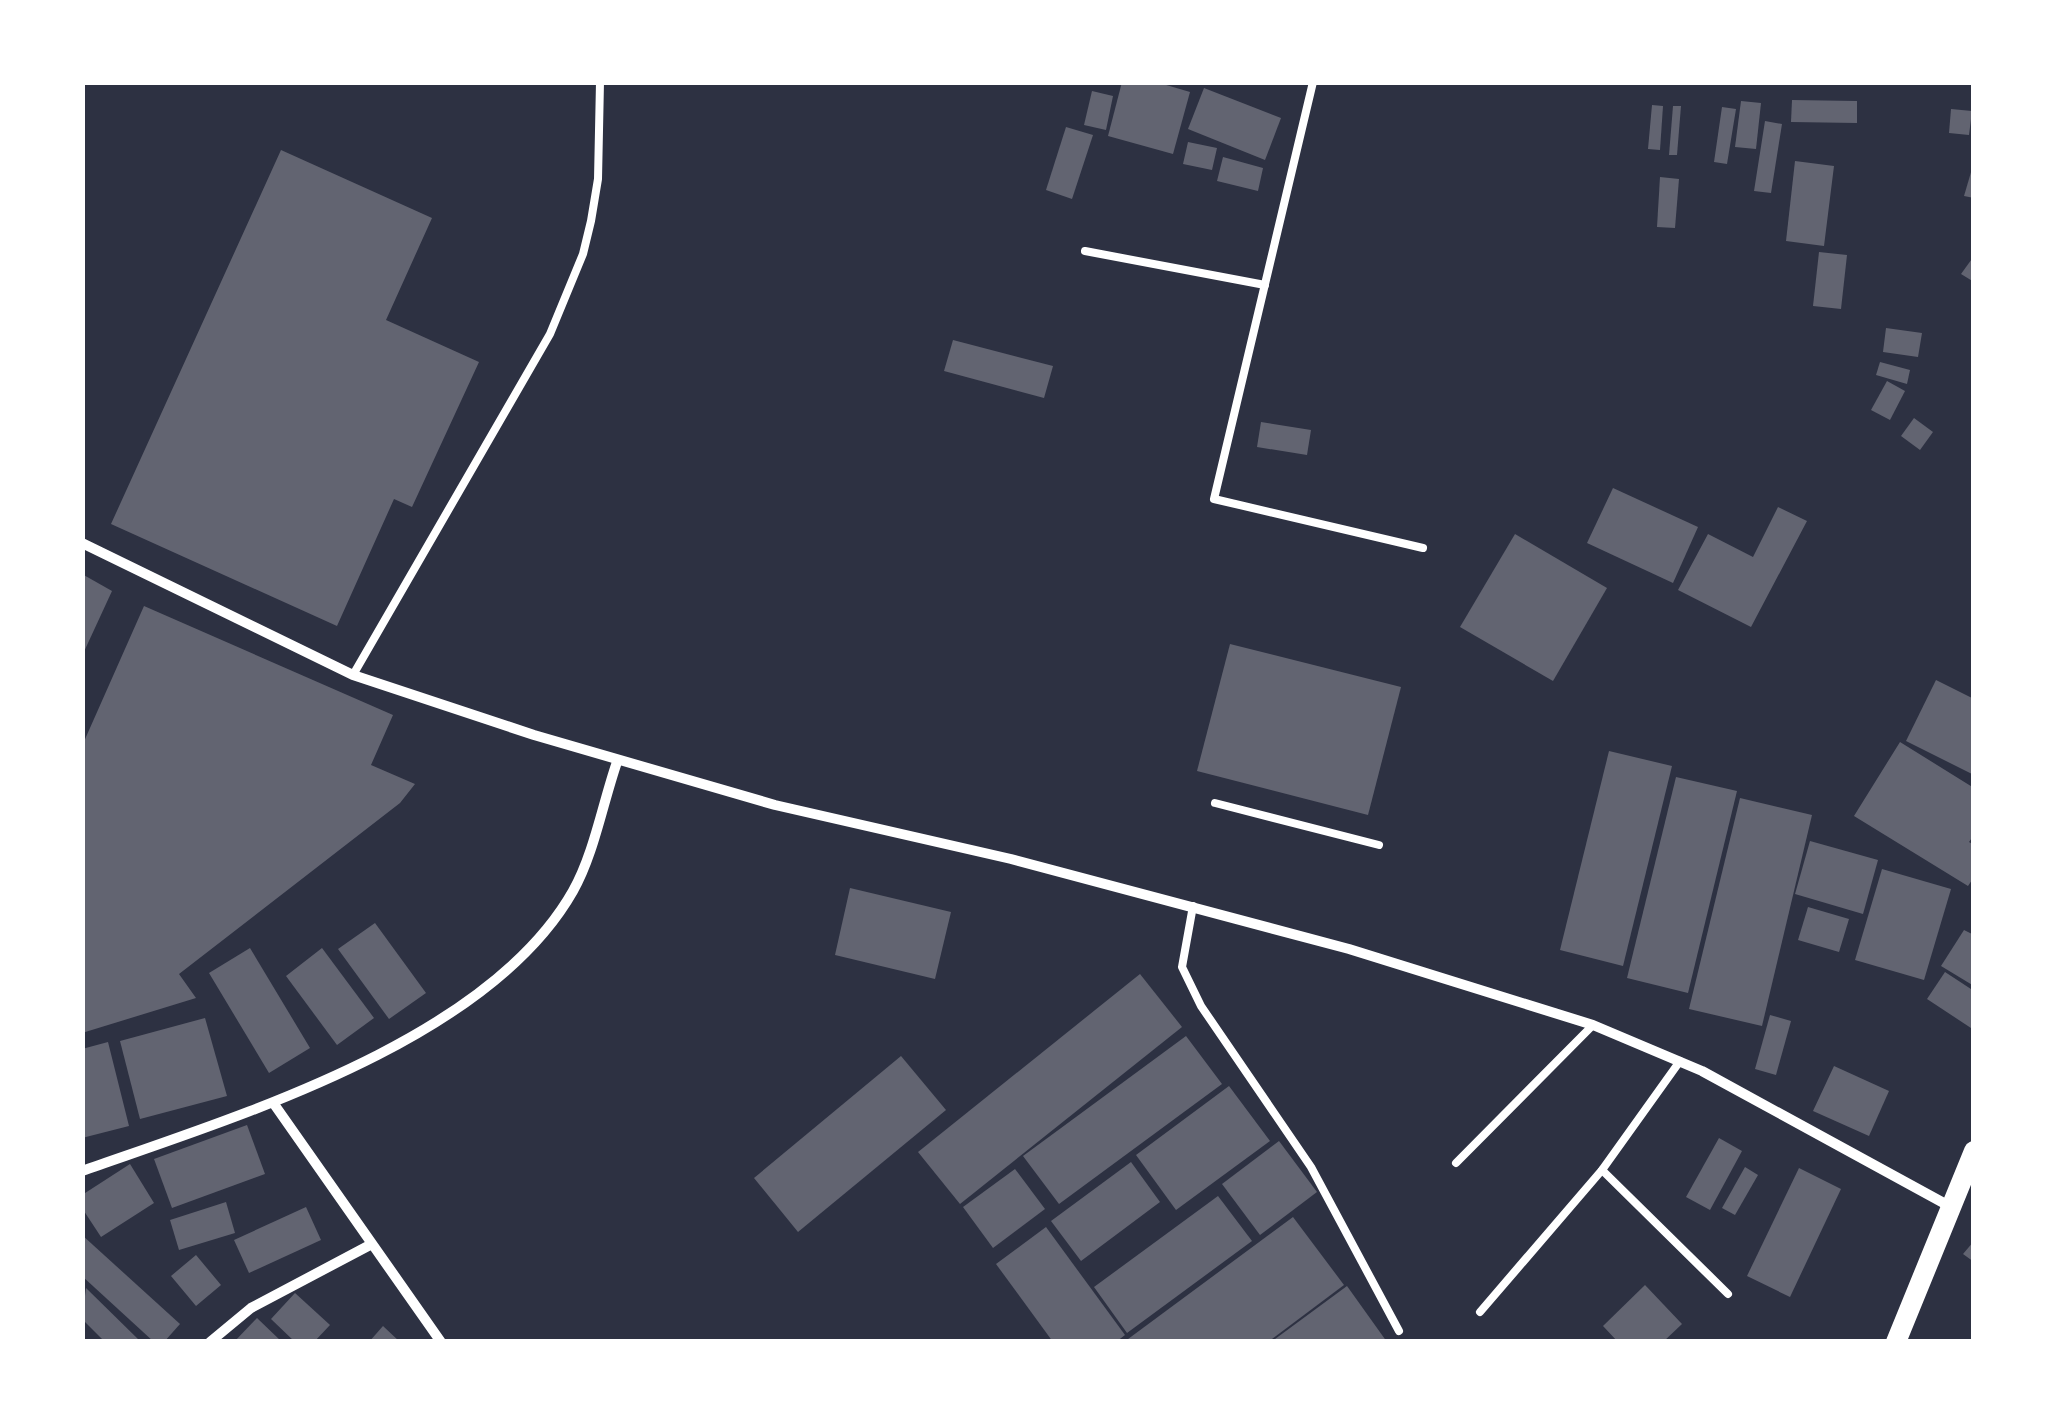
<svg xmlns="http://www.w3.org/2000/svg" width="2056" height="1424" font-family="'Alegreya Sans',sans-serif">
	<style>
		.building { fill: #626471 }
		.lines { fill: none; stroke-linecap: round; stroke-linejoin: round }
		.service { stroke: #fff; stroke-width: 8 }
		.minor { stroke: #fff; stroke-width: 10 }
		.secondary { stroke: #fff; stroke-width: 20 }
	</style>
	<rect width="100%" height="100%" fill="#2d3142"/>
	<g class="building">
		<polygon points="1122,82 1156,82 1190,92 1173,154 1108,136"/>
		<polygon points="1204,88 1281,118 1265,160 1188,129"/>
		<polygon points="1092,91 1113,96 1106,130 1084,125"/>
		<polygon points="1792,100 1857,101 1857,123 1791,122"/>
		<polygon points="1741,101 1761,103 1756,149 1735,147"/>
		<polygon points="1652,105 1663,106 1660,150 1648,149"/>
		<polygon points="1673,106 1681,106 1677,155 1669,155"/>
		<polygon points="1722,107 1736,109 1727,164 1714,162"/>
		<polygon points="1951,109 1972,111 1969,135 1949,133"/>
		<polygon points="1765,121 1782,124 1771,193 1754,191"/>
		<polygon points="1066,127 1093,135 1072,199 1046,190"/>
		<polygon points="1188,142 1217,148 1212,170 1183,164"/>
		<polygon points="281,150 432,218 386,320 479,362 412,507 394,499 337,626 111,524"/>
		<polygon points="1223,157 1263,168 1258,191 1217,181"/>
		<polygon points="1795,161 1834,166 1824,246 1786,241"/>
		<polygon points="1974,162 1974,198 1964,196"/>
		<polygon points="1660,177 1679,179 1675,228 1657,227"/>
		<polygon points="1819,252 1847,255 1841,309 1813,306"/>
		<polygon points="1974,256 1974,282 1961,274"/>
		<polygon points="1886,328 1922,333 1918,357 1883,352"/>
		<polygon points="953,340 1053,366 1044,398 944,371"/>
		<polygon points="1880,362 1910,370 1907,384 1876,375"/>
		<polygon points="1887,381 1905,391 1890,420 1871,410"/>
		<polygon points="1914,418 1933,432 1920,450 1901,436"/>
		<polygon points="1261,422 1311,430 1307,455 1257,447"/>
		<polygon points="1613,488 1698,527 1673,583 1587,543"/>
		<polygon points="1778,507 1807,521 1751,627 1678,590 1708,534 1753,557"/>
		<polygon points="1515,534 1607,588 1553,681 1460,627"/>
		<polygon points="82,574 112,591 82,656"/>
		<polygon points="144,606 393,715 371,765 415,784 400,803 179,974 196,998 82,1033 82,746"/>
		<polygon points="1230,644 1401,687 1368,815 1197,771"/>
		<polygon points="1936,680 1974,699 1974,775 1906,741"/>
		<polygon points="1900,742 1974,788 1974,835 1969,842 1974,845 1974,877 1968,886 1854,816"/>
		<polygon points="1609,751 1672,766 1623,966 1560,950"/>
		<polygon points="1676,777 1737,791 1688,993 1627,978"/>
		<polygon points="1740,798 1812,815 1762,1026 1689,1009"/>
		<polygon points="1810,841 1878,860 1863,914 1795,894"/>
		<polygon points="1882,869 1951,889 1924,980 1855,960"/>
		<polygon points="850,888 951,912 935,979 835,955"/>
		<polygon points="1808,907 1849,919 1839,952 1798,940"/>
		<polygon points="375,923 426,993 389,1019 338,949"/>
		<polygon points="1964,930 1974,935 1974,986 1941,966"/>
		<polygon points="250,948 310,1048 269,1073 209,973"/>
		<polygon points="322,948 374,1018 337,1045 286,976"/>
		<polygon points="1945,972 1974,991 1974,1030 1927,999"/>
		<polygon points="1140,974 1182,1027 960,1204 918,1152"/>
		<polygon points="1770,1015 1791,1021 1776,1075 1755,1069"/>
		<polygon points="205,1018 227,1096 140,1119 120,1041"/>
		<polygon points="1186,1036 1222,1084 1059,1204 1023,1156"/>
		<polygon points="108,1042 129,1126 82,1138 82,1049"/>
		<polygon points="901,1056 946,1110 798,1232 754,1178"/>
		<polygon points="1834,1066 1889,1091 1869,1136 1813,1111"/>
		<polygon points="1229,1086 1270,1141 1176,1210 1136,1155"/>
		<polygon points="247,1125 265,1174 172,1208 154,1159"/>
		<polygon points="1719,1138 1742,1151 1710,1210 1686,1197"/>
		<polygon points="1279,1141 1317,1192 1260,1235 1222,1184"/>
		<polygon points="1131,1162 1160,1202 1081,1261 1051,1221"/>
		<polygon points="130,1164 154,1203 101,1237 82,1208 82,1195"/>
		<polygon points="1745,1167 1758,1175 1735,1215 1722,1208"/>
		<polygon points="1799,1168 1841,1189 1790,1297 1747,1276"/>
		<polygon points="1015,1169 1045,1209 993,1248 963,1207"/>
		<polygon points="1218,1196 1252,1241 1127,1333 1094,1287"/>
		<polygon points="226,1202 235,1233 179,1250 170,1220"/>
		<polygon points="306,1207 321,1240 249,1273 234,1240"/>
		<polygon points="1293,1217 1344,1285 1268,1342 1124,1342"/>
		<polygon points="1046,1227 1125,1335 1116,1342 1053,1342 996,1264"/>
		<polygon points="82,1235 180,1324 164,1342 154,1342 82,1276"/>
		<polygon points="1974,1241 1974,1262 1963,1254"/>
		<polygon points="196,1255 221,1285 196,1306 171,1276"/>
		<polygon points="1645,1285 1682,1324 1663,1342 1618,1342 1603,1326"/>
		<polygon points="1347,1286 1387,1342 1271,1342"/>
		<polygon points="86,1288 141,1342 105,1342 82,1319"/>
		<polygon points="295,1293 330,1325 314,1342 295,1342 271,1319"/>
		<polygon points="257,1318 282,1342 234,1342"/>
		<polygon points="383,1326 400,1342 369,1342"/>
	</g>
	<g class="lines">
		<g class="service">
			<polyline points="1313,82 1214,499 1423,548"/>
			<polyline points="1085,251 1265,285"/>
			<polyline points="353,675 550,334 583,254 591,221 598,179 600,82"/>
			<polyline points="1215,803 1379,845"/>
			<polyline points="1193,906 1182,967 1201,1006 1311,1167 1399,1331"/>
			<polyline points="1456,1163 1593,1025"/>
			<polyline points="1602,1170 1728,1294"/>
			<polyline points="1480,1312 1602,1170 1680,1061"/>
		</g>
		<g class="minor">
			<polyline points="82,543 353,675 534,735 775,805 1011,859 1349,949 1593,1025 1702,1071 1951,1207"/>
			<polyline points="274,1104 441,1342"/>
			<path d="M82,1171C238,1116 488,1041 573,891C594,854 603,802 617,762"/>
			<polyline points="210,1342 251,1308 370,1245"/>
		</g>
		<polyline class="secondary" points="1896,1342 1974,1151"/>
	</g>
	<rect width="2056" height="1424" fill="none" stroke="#ffffff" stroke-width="170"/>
</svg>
